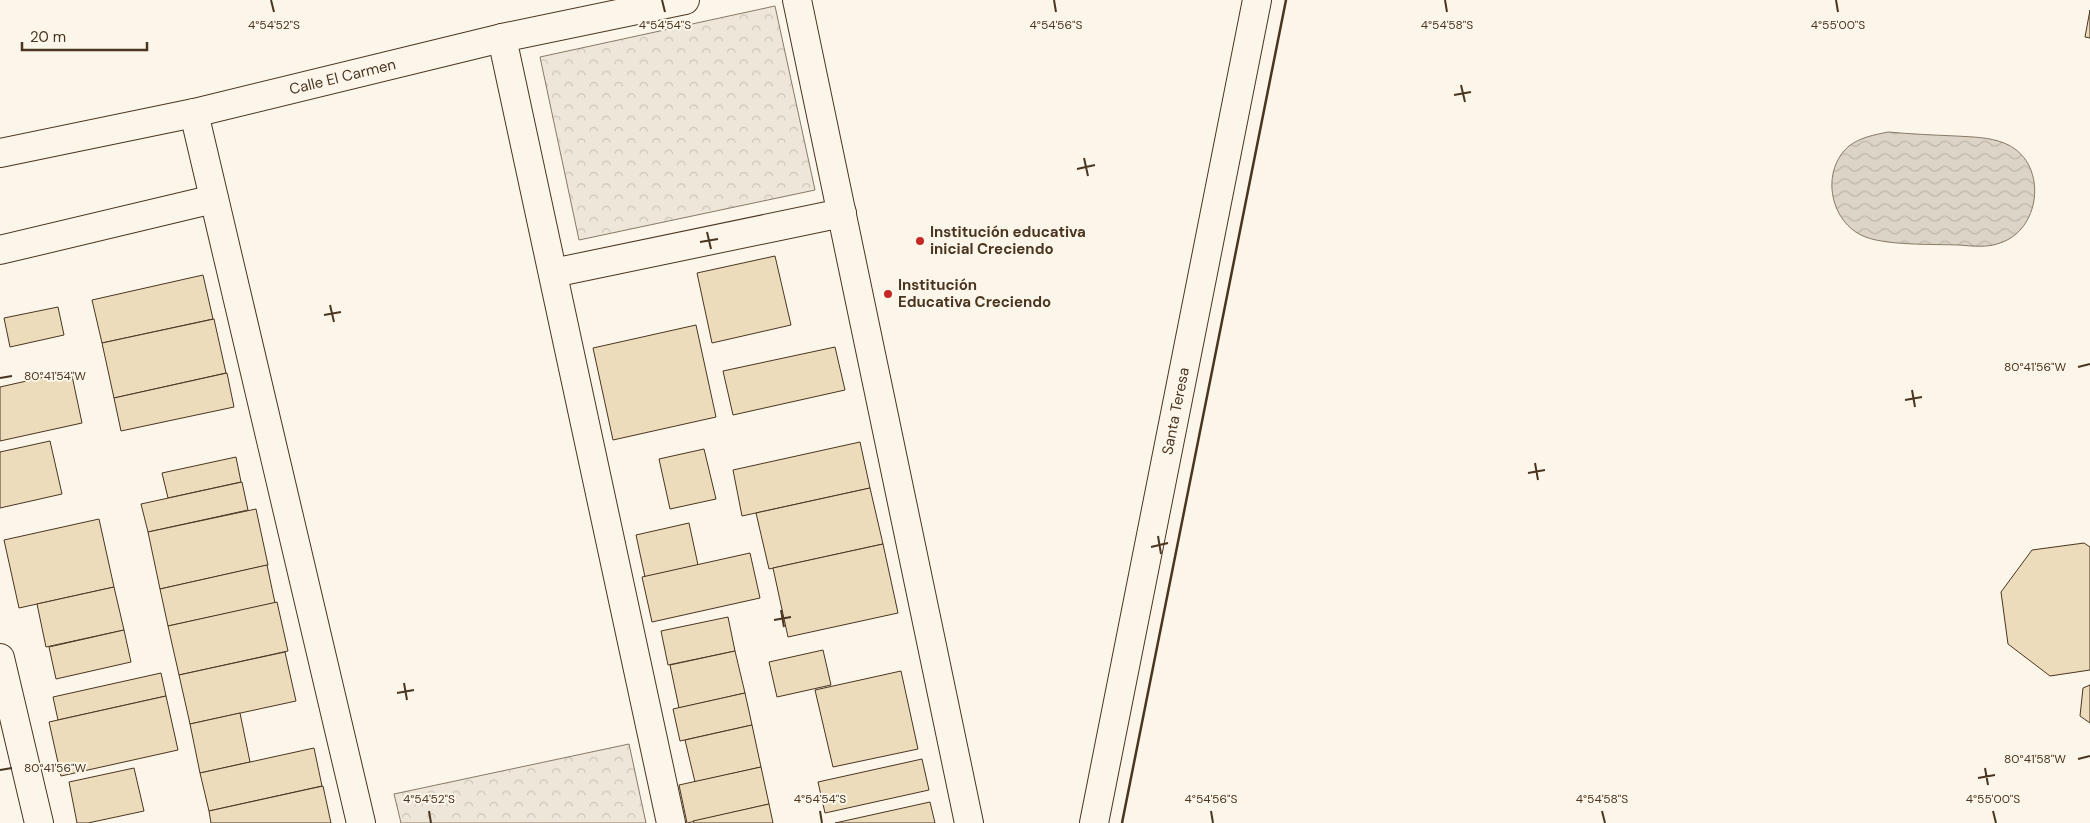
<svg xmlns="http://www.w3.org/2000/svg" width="2090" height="823" font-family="'DM Sans',sans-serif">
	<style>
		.park { fill: url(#park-crowns); stroke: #887966 }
		.water { fill: url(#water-waves); stroke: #887966 }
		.building { fill: #ecdcbc; stroke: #4a3520 }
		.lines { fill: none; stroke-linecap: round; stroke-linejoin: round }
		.minor-casing { stroke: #4a3520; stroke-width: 30 }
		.minor { stroke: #fbf6e9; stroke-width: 28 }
		.wall { stroke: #4a3520; stroke-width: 2.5 }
		.ticks { fill: none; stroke: #4a3520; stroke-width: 2 }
		.poi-dot { fill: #c62828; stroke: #fbf6e9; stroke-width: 2 }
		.labels { text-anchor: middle; stroke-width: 4; stroke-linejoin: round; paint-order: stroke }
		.street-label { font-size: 15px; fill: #4a3520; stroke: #fbf6e9 }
		.poi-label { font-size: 15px; font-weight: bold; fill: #4a3520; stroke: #fbf6e9; text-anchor: start }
		.ticks-label { font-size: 12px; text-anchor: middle; fill: #4a3520; stroke: #fbf6e9; stroke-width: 4; stroke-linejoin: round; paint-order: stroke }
	</style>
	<defs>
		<pattern id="park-crowns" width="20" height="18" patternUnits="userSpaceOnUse" patternTransform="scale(1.25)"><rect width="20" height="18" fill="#ede6d9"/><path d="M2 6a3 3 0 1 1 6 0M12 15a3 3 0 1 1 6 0" fill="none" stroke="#cdc6ba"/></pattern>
		<pattern id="water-waves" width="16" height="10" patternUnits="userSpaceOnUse" patternTransform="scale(1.25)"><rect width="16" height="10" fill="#dcd4c6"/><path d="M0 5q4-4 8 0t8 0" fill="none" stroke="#beb7aa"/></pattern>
	</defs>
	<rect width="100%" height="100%" fill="#fbf6e9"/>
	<g class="park">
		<polygon points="775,6 815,190 579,240 540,57"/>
		<polygon points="629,744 646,823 401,823 394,794"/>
	</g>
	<path class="water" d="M1888,132C1910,134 1933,135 1956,136C1972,137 1989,137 2004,143C2048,160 2043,229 2000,243C1987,248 1972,246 1959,245C1934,244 1882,246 1861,235C1829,219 1821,170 1849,146C1861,137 1874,135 1888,132Z"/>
	<g class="building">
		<polygon points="2090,10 2090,38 2085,37"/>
		<polygon points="775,256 791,325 712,343 697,273"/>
		<polygon points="203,275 213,319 102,343 92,300"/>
		<polygon points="58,307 64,335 10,347 4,318"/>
		<polygon points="214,319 226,373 114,398 102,343"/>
		<polygon points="696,325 716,417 613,440 593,348"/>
		<polygon points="835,347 845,390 733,415 723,371"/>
		<polygon points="71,371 82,423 0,441 0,387"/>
		<polygon points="227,373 234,407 121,431 114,398"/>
		<polygon points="50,441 62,494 0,508 0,452"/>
		<polygon points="860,442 870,488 742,516 733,470"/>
		<polygon points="704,449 716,499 670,509 659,459"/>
		<polygon points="236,457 241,482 168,498 162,473"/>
		<polygon points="242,482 248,510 148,532 141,504"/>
		<polygon points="870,488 883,544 769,569 756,513"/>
		<polygon points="256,509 268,565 160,589 148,532"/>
		<polygon points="99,519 114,587 19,608 4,540"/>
		<polygon points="689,523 698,565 645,577 636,535"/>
		<polygon points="2084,543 2090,547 2090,670 2050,676 2008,644 2001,592 2032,550"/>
		<polygon points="883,544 898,613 788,637 773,568"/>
		<polygon points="750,553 760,598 652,622 642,577"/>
		<polygon points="267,565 275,603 168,626 160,589"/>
		<polygon points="114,587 124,630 46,647 37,604"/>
		<polygon points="277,602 288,651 179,675 168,626"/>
		<polygon points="728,617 735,651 668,665 661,631"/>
		<polygon points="124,630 131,662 56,679 49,647"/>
		<polygon points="823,650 831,685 777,697 769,662"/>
		<polygon points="735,651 745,693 679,708 670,665"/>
		<polygon points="285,652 296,701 190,724 179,675"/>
		<polygon points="901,671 918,749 833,767 815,690"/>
		<polygon points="161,673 166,696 58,720 53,697"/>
		<polygon points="2090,685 2090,723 2080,716 2083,688"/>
		<polygon points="745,693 752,725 680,741 673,709"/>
		<polygon points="166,696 178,750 61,776 49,722"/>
		<polygon points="240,713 250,762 200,773 190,724"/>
		<polygon points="752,725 761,767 695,782 685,740"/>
		<polygon points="314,748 322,786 209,811 200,773"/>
		<polygon points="922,759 929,790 825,813 818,782"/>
		<polygon points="761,767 769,804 687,823 679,785"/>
		<polygon points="134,768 144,811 88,823 77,823 69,782"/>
		<polygon points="323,786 331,823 211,823 209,811"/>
		<polygon points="930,802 935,823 835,823"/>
		<polygon points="769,804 773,823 694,823 693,821"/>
	</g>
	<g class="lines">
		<defs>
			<g id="minor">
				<polyline points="797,0 969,823"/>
				<polyline points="502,38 671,823"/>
				<polyline points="194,113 361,823"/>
				<path id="s1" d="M0,153L194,113L502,38L685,0"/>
				<polyline points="0,250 214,199"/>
				<polyline points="553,273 842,213"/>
				<polyline points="0,658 39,823"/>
				<path id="s2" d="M1094,823L1257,0"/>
			</g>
		</defs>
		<use href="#minor" class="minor-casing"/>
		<use href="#minor" class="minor"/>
		<polyline class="wall" points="1122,823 1286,0"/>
	</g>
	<path class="ticks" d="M271,0L274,12M662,0L665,12M1054,0L1056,12M1445,0L1447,12M1836,0L1838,12M1461,85L1465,102M1454,95L1471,92M1084,158L1088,176M1077,169L1095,165M707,232L711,249M700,242L718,239M330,305L334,322M324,315L341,312M2078,367L2090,364M0,378L12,376M1912,390L1915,407M1905,400L1922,397M1535,463L1538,480M1528,473L1545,470M1158,536L1161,554M1151,547L1168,543M781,610L784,627M774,620L791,617M404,683L407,700M397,693L414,690M2078,759L2090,756M1985,768L1988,785M0,770L12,768M1978,778L1995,775M429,811L431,823M820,811L822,823M1211,811L1213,823M1602,811L1605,823M1993,811L1996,823"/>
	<g class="poi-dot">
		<circle cx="920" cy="241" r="5"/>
		<circle cx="888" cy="294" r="5"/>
	</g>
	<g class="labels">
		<g class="street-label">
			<text dy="5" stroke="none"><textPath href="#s1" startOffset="351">Calle El Carmen</textPath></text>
			<text dy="5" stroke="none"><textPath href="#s2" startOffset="420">Santa Teresa</textPath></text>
		</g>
		<g class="poi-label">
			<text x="930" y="237">Institución educativa<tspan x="930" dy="17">inicial Creciendo</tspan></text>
			<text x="898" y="290">Institución<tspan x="898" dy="17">Educativa Creciendo</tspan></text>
		</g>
	</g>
	<g class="ticks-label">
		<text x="274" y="29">4°54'52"S</text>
		<text x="665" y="29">4°54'54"S</text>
		<text x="1056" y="29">4°54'56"S</text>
		<text x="1447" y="29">4°54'58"S</text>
		<text x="1838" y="29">4°55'00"S</text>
		<text x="2035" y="371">80°41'56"W</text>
		<text x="55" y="380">80°41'54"W</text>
		<text x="2035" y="763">80°41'58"W</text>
		<text x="55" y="772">80°41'56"W</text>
		<text x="429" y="803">4°54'52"S</text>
		<text x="820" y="803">4°54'54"S</text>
		<text x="1211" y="803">4°54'56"S</text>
		<text x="1602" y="803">4°54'58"S</text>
		<text x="1993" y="803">4°55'00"S</text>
	</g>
	<path d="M22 42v8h125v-8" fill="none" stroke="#4a3520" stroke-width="2.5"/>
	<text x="30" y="42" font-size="15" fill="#4a3520" stroke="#fbf6e9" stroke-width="4" paint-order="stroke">20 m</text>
</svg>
